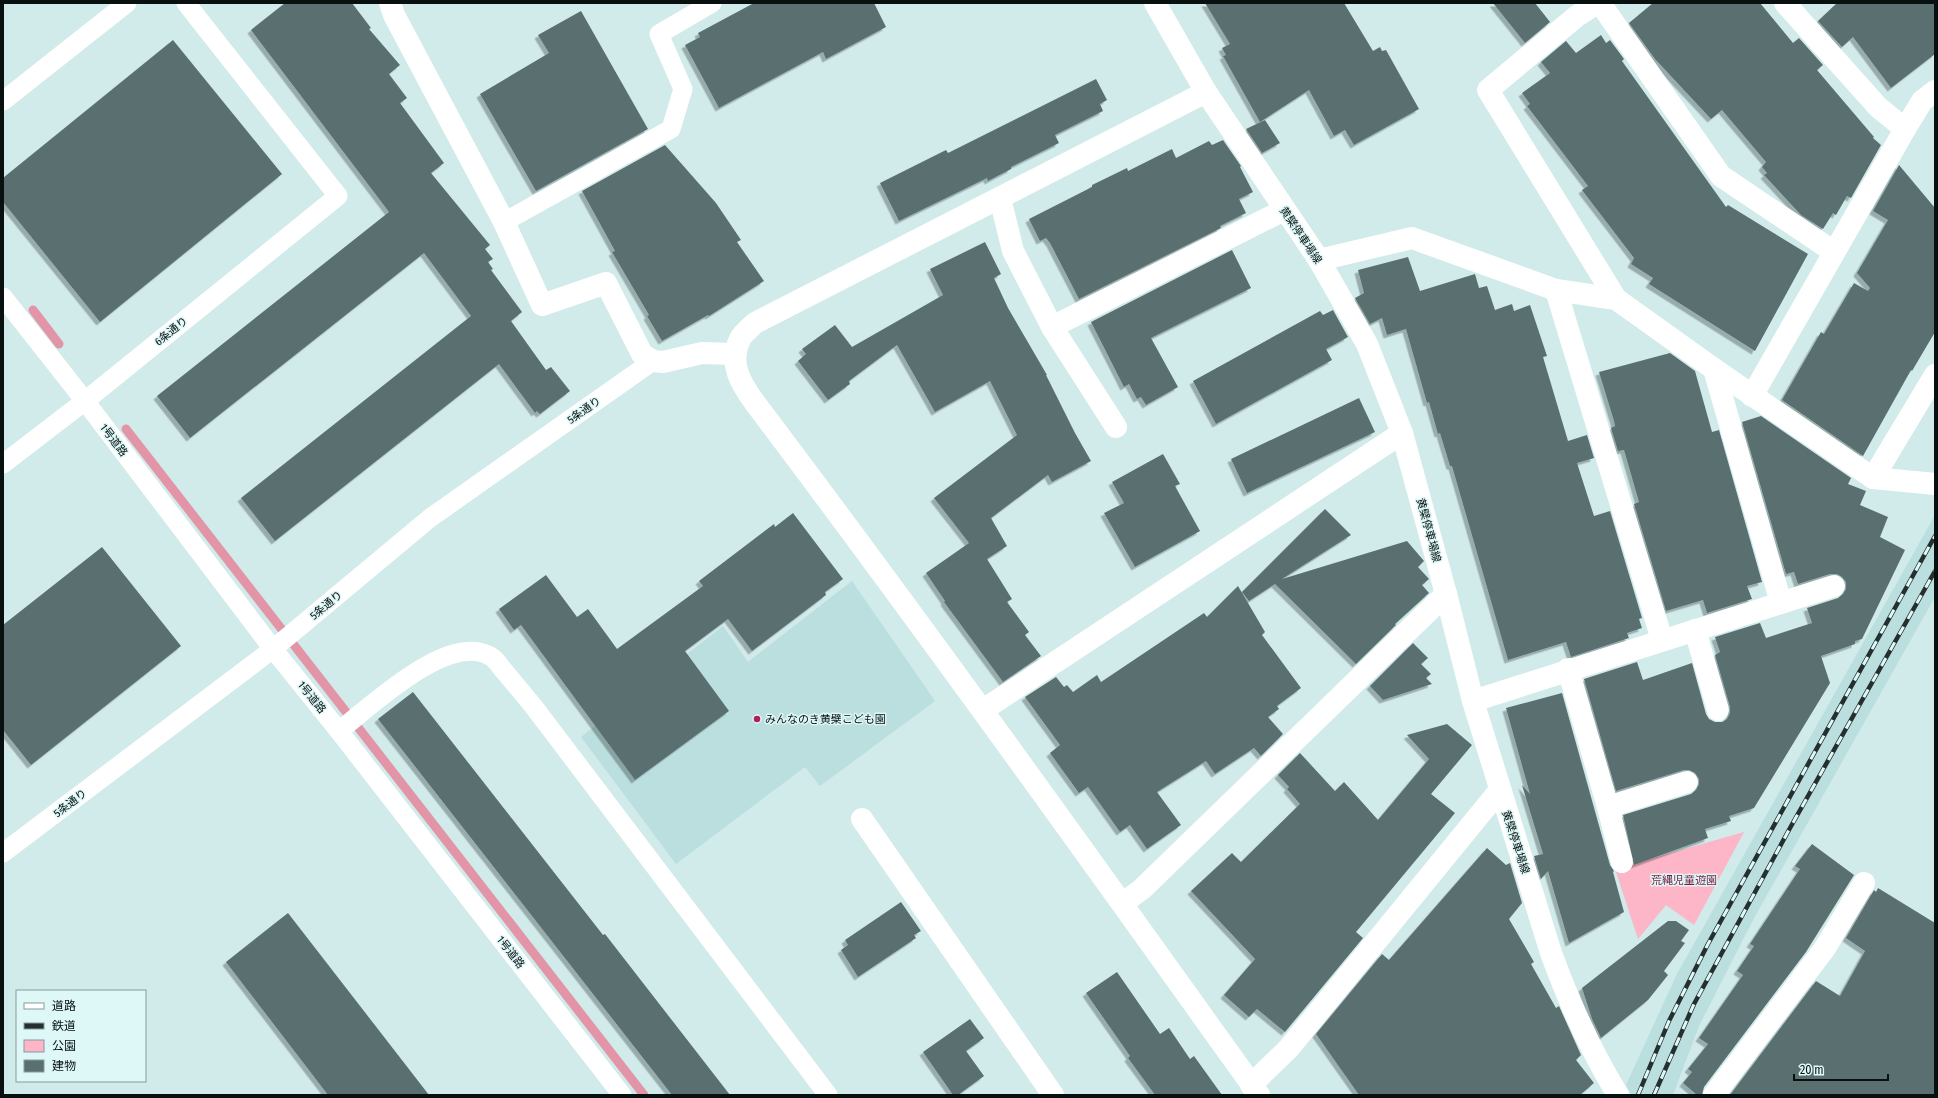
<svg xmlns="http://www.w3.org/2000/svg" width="1938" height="1098" font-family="'Fira Sans Condensed','Noto Sans JP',sans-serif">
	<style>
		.built { fill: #bbdede }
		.green { fill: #fcb6c7 }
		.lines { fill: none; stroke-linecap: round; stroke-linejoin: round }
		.stream { stroke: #e395a8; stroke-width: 9 }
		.building { fill: #5a7070; filter: url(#shadow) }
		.lane { stroke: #fff; stroke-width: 19 }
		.street { stroke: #fff; stroke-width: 22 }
		.secondary { stroke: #fff; stroke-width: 22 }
		.rail-casing { stroke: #252f2f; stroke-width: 4.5 }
		.rail { stroke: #def7f7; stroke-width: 3; stroke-dasharray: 9; stroke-linecap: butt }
		.poi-dot { fill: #ae2058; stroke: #def7f7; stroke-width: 1.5 }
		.labels { text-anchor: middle; stroke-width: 3; stroke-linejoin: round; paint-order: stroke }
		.street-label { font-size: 11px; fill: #081010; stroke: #def7f7 }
		.poi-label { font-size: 11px; fill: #081010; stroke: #def7f7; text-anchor: start }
		.park-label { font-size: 11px; fill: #781d3e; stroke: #def7f7 }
	</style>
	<defs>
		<filter id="shadow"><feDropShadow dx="-3.5" dy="3.5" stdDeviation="0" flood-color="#0004"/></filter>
	</defs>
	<rect width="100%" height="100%" fill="#d1eaea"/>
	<g class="built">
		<polygon points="1935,515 1935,597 1754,918 1699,1026 1673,1095 1632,1095 1626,1085 1677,974"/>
		<polygon points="852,581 935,701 820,786 805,767 676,864 581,737 723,626 748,662"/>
	</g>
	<polygon class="green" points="1744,832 1694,925 1666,905 1638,939 1615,869"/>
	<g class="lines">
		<g class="stream">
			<polyline points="33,310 59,344"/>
			<polyline points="126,429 644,1095"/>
		</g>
	</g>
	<g class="building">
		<polygon points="285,3 352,3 371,28 369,29 400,65 389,74 407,98 400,103 444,163 431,173 490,245 485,249 493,259 488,262 493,269 491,270 522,312 511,321 546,370 551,367 570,391 540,414 537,411 535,413 499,364 275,541 241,498 471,316 424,253 190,438 157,396 389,212 251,30"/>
		<polygon points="754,3 874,3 886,27 826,59 823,52 719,108 685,45 700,37 698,33"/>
		<polygon points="1205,3 1344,3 1373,51 1380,47 1382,51 1386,50 1419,109 1354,145 1345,130 1334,136 1309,90 1260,122 1223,56 1226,55 1222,48 1230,44"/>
		<polygon points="1493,3 1535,3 1550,22 1525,43"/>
		<polygon points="1653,3 1760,3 1793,43 1799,38 1823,65 1817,70 1874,137 1873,138 1881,145 1851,198 1847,196 1836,215 1833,213 1823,229 1801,215 1764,175 1767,173 1762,167 1766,162 1722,110 1711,119 1655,59 1629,23"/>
		<polygon points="1837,3 1935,3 1935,54 1891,88 1853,37 1842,47 1818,21"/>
		<polygon points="581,11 648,129 536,191 480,94 549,53 538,35"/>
		<polygon points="1601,35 1606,43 1610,40 1624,59 1622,61 1726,207 1728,205 1808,254 1755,351 1649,284 1653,278 1631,264 1634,258 1582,190 1588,186 1527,106 1530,104 1522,93 1550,73 1541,62 1566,41 1576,53"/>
		<polygon points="173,40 282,174 100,322 3,202 3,178"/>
		<polygon points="1096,79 1107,100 1100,104 1103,111 1055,135 1059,143 1011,167 1011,169 988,181 987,178 899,221 880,183 946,150 948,153"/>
		<polygon points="1265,120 1280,143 1262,153 1246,129"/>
		<polygon points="1223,140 1241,166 1240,167 1253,192 1239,199 1246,213 1220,226 1221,228 1079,299 1050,243 1046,238 1040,241 1029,219 1092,187 1092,185 1127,168 1128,171 1172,149 1176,158 1209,141 1212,145"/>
		<polygon points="665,145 716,203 741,240 737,242 764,281 709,316 708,315 662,341 647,316 649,315 612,252 615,251 582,191"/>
		<polygon points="1899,165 1935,208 1935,332 1912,371 1911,370 1863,456 1782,400 1821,332 1824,334 1854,283 1868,291 1870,288 1857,273 1888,220 1873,211"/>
		<polygon points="985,242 1001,274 994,278 1008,308 1047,375 1046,375 1075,433 1091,461 1052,482 1048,475 991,518 1007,546 987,559 1012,599 1007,602 1029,632 1025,635 1041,656 1003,682 944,602 945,601 926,573 969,543 934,498 1017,435 990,381 935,412 897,345 849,381 850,384 828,400 798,361 806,354 802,349 835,325 852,347 943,295 930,269"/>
		<polygon points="1232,250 1251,288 1151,338 1178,387 1146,405 1141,397 1137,399 1129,384 1124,387 1091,322"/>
		<polygon points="1408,257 1420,291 1475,274 1479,288 1487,286 1495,310 1512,304 1514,311 1530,305 1547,356 1543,357 1568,441 1587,435 1594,458 1577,463 1594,516 1610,511 1642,618 1639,619 1642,628 1627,633 1629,638 1571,657 1566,642 1508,660 1452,466 1450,466 1440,433 1438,434 1429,402 1427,403 1406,329 1387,335 1382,318 1370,324 1355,298 1364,293 1358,270"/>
		<polygon points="1333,310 1348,337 1326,349 1332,360 1216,424 1193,381 1320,311 1323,315"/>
		<polygon points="1670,353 1695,371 1712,432 1719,430 1762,582 1747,586 1752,599 1707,613 1703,600 1666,611 1634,504 1639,502 1624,450 1618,451 1611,428 1615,426 1614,421 1599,372"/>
		<polygon points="1359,398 1375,432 1247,493 1231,459"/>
		<polygon points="1761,416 1851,478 1848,484 1866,491 1860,505 1888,517 1880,537 1905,550 1862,639 1855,641 1855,644 1821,656 1830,683 1754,808 1729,816 1731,821 1705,829 1708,838 1634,865 1623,815 1691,794 1696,790 1699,784 1699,779 1695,773 1689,770 1684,770 1616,791 1584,679 1637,662 1643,680 1692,663 1706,714 1709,719 1715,722 1722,722 1727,719 1730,713 1730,707 1715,655 1720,652 1715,637 1760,623 1766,638 1812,623 1807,608 1838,598 1843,594 1846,589 1846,582 1842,577 1837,574 1830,574 1798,584 1794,572 1786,574 1742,422"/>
		<polygon points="1163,454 1180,484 1175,486 1200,531 1135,567 1104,513 1124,503 1112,482"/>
		<polygon points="1325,509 1351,535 1282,579 1407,541 1424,561 1418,567 1429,579 1422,585 1429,593 1395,624 1396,625 1356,664 1275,584 1249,601 1242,592"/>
		<polygon points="793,513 843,579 825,592 826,595 752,651 728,619 685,651 729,711 635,780 521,625 514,630 499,609 546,575 577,617 588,609 617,649 703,586 699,581 774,524 775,527"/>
		<polygon points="102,547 181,646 31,765 3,730 3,625"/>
		<polygon points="1238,586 1265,632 1262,635 1301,688 1277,706 1279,709 1268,717 1283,734 1261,756 1254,748 1215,774 1206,761 1157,792 1181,825 1147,849 1130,825 1120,832 1088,787 1079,793 1050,753 1060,745 1025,697 1056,677 1064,687 1067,685 1073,692 1097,675 1101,682 1204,613 1207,617"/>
		<polygon points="1413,643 1428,658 1421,664 1431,674 1426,678 1432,684 1383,700 1370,686"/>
		<polygon points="413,692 603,935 605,934 730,1095 672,1095 378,719"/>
		<polygon points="1562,693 1610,865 1614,871 1613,872 1624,912 1569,943 1548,871 1541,879 1534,856 1543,854 1522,785 1530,794 1506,708"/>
		<polygon points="1447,724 1472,745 1431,794 1455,813 1356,932 1363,938 1285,1032 1257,1009 1249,1017 1224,995 1255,959 1191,891 1232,853 1241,862 1300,804 1287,789 1289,787 1278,775 1300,753 1335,791 1344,782 1378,820 1429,759 1407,735"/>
		<polygon points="1812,844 1854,875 1806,952 1704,1087 1702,1095 1697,1095 1683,1083 1692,1072 1688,1069 1708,1044 1699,1038 1743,975 1737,971 1754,946 1750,944 1800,869 1795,866"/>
		<polygon points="1487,848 1506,865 1510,863 1522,903 1509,919 1534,962 1531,964 1556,1008 1559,1006 1581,1055 1576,1060 1594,1083 1580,1095 1359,1095 1316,1034 1382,954 1389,960"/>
		<polygon points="1878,888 1935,923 1935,1095 1730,1095 1816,981 1840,996 1865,951 1846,938 1874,890 1876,892"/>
		<polygon points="901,902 921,931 914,935 916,938 858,977 841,950 848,945 845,940"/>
		<polygon points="288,913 429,1095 328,1095 226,962"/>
		<polygon points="1668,921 1676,921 1689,930 1681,941 1685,943 1664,971 1668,975 1648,1000 1601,1038 1592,1019 1582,988"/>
		<polygon points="1117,972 1160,1034 1169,1028 1190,1059 1194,1056 1222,1095 1155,1095 1128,1058 1130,1056 1086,993"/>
		<polygon points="970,1019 984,1038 966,1051 984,1076 958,1095 953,1095 923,1052"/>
	</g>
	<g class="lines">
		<g class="lane">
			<polyline points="3,101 127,3"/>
			<polyline points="504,222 671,129 683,89 659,34 712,3"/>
			<polyline points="3,297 85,401 273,649 339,731 622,1095"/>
			<polyline points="3,464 85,401 338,196 186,3"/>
			<path d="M339,731C371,706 452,628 493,658C497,661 501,668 505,672C515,684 524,695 534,707L828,1095"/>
			<polyline points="3,853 273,649 430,518 653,361"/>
		</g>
		<g class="street">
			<polyline points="390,3 394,15 504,222 542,305 606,283 642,354 653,361 663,362 702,353 735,354"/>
			<polyline points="1597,3 1577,16 1488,90 1616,299"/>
			<polyline points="1600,3 1721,176 1834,252"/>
			<polyline points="1785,3 1878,107 1905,129"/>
			<polyline points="1000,198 1013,251 1052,327 1116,427"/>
			<polyline points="1319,260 1412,238 1556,290 1616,299 1714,369 1873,478 1935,484"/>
			<polyline points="1556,290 1662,640"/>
			<polyline points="1052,327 1284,210"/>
			<polyline points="1714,369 1781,603"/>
			<polyline points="1752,396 1905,129 1922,101 1935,91"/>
			<polyline points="1873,478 1935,375"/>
			<polyline points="1695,630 1718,710"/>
			<polyline points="1568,669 1608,807 1687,782"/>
			<polyline points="1473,701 1834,586"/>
			<polyline points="983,710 1402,433"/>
			<polyline points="1608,807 1622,862"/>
			<polyline points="862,819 1053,1095"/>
			<polyline points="1123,903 1142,889 1446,594"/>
			<polyline points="1251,1085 1289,1048 1499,791"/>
			<polyline points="1714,1095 1825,948 1864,883"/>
		</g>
		<g class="secondary">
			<path d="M1155,3L1206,92L1319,260L1367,344L1402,433L1446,594L1473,701L1551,953C1569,1002 1591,1051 1618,1095"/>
			<path d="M1206,92L755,323C750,328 743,333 740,339C728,363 741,384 755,403C927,631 1093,863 1259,1095"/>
		</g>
		<defs>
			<g id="rail">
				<polyline points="1638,1095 1669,1021 1708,944 1935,536"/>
				<polyline points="1654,1095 1694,1004 1790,828 1935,571"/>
			</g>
		</defs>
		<use href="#rail" class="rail-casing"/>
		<use href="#rail" class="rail"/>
	</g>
	<circle class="poi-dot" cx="757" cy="719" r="4"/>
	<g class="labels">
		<g class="street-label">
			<text transform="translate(1301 235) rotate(56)" y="4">黄檗停車場線</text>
			<text transform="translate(171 331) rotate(-39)" y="4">6条通り</text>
			<text transform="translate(584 410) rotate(-35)" y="4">5条通り</text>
			<text transform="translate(114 440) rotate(53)" y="4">1号道路</text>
			<text transform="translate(1429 530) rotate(75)" y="4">黄檗停車場線</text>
			<text transform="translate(326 605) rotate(-40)" y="4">5条通り</text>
			<text transform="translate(312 697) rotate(51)" y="4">1号道路</text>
			<text transform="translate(70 803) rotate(-37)" y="4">5条通り</text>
			<text transform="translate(1516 842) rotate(72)" y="4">黄檗停車場線</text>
			<text transform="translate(511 952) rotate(52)" y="4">1号道路</text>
		</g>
		<g class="poi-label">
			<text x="765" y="723">みんなのき黄檗こども園</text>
		</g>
		<g class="park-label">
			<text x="1684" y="884">荒縄児童遊園</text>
		</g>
	</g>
	<rect width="1938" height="1098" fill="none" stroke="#081010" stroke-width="8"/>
	<rect x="16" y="990" width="130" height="92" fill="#def7f7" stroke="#889b9b"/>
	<rect x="24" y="1003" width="20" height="6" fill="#ffffff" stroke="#889b9b"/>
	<text x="52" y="1010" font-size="12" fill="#081010">道路</text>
	<rect x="24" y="1023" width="20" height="6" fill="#252f2f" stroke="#889b9b"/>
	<text x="52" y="1030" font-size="12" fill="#081010">鉄道</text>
	<rect x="24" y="1040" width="20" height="12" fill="#fcb6c7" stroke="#889b9b"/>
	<text x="52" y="1050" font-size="12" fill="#081010">公園</text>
	<rect x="24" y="1060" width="20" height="12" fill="#5a7070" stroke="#889b9b"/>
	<text x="52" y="1070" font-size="12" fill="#081010">建物</text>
	<path d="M1794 1074v6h94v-6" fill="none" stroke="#081010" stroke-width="2"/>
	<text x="1800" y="1074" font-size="12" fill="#081010" stroke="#def7f7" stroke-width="3" paint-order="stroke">20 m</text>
</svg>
